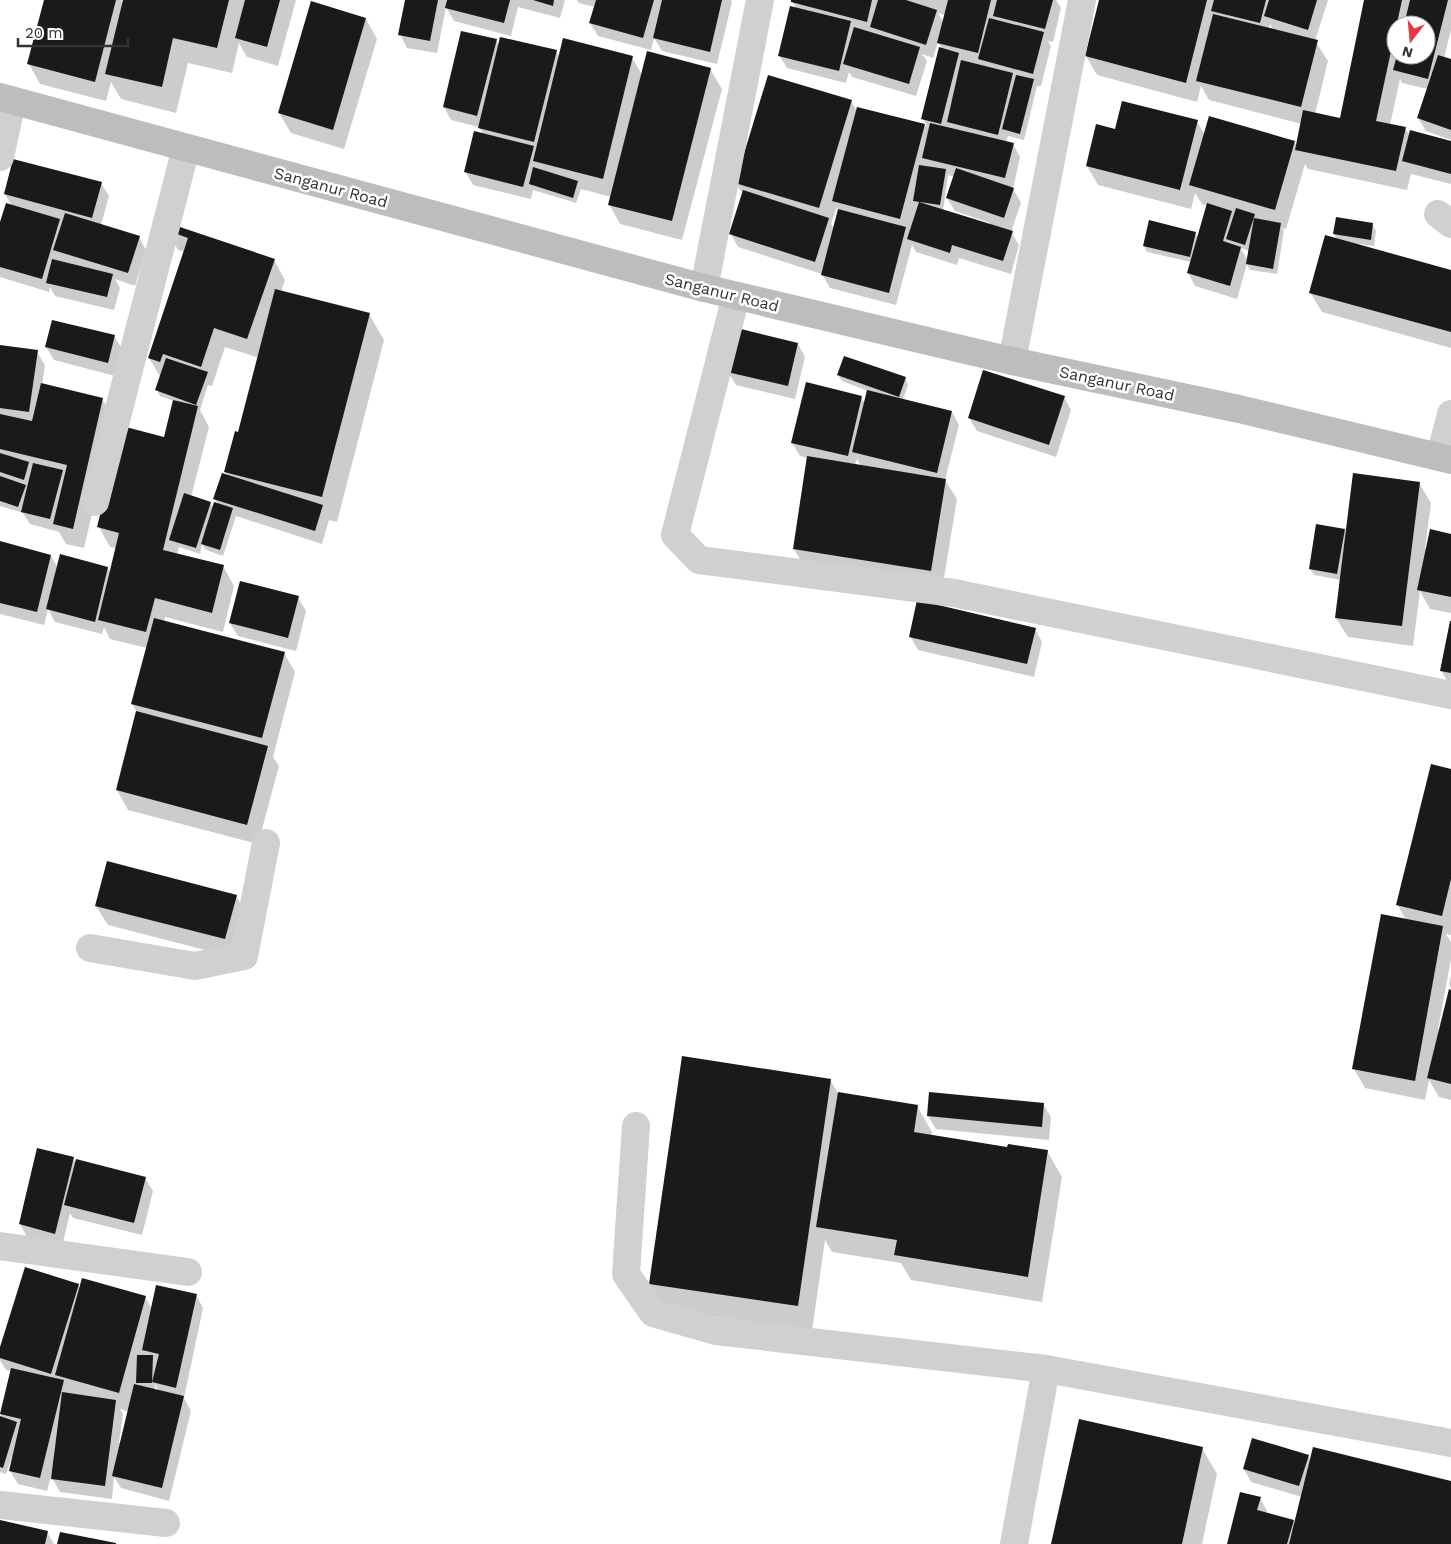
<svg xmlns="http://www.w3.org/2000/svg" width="1451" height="1544" font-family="'Work Sans',sans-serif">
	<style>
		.shadow { fill: #0003; fill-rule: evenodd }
		.building { fill: #1a1a1a }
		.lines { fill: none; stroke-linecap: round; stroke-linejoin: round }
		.street { stroke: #d0d0d0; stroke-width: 28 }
		.secondary { stroke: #bdbdbd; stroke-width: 28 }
		.labels { text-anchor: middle; stroke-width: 5; stroke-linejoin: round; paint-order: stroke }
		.street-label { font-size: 16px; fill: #333; stroke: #fff }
	</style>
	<rect width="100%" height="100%" fill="#fff"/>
	<g class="shadow">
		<polygon points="46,0 121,0 123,2 123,0 296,0 278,66 247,57 239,43 232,73 188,63 176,113 121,99 111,82 106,101 40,84 29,64"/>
		<polygon points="406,0 446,0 447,3 448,0 565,0 560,18 518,7 511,36 454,21 446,7 437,53 407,48 400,34"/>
		<polygon points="577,0 731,0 732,2 717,64 662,51 654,38 651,50 598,36 590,23 595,7 579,3"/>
		<path d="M792,0H1056L1061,8L1053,42L1048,41L1051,46L1041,86H1037L1024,140L1008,136L1006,142L1013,144L1020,157L1013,189L1021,203L1011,232L1019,245L1011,274L959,258L957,265L916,252L912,245L896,305L830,288L822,274L738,247L731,234L743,195L736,183L851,101L857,111L858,108L927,126L923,119L943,50L938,42L933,58L922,54L927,61L916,96L852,77L849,72L846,83L787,68L779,55L796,9ZM938,13L946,15L944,23ZM948,175L955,177L947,198L955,211L990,223V225L943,211ZM837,207L839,211L834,229L831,224Z"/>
		<path d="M1101,0H1328L1315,41L1328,61L1315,114L1341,120L1365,0H1451V30L1444,58L1451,61V140L1426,131L1418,118L1428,89L1402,83L1400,79L1390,125L1405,128L1410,136L1451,143V184L1411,174L1407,190L1308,169L1305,164L1286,229L1282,228L1284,230L1277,274L1250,270L1247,264L1237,299L1195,286L1188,273L1191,262L1147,252L1144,246L1195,233L1198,238L1208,206L1202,204L1195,193L1191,209L1098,185L1087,166L1197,122L1205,134L1294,142L1297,146L1302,124L1209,100L1201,86L1197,102L1097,75L1086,56ZM1270,24L1274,31L1269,29ZM1396,25H1426V55H1396ZM1241,248L1249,251L1247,260Z"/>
		<polygon points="366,19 377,39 344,149 291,133 279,113"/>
		<polygon points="496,40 499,46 556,51 560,58 632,57 642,75 710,69 722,89 682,240 620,224 609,204 611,197 581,189 576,203 533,190 531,199 473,185 465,171 483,134 479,127 451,120 444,107"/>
		<polygon points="14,160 101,183 109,196 101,225 139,237 146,250 135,286 115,279 120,288 114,310 55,296 50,287 49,292 0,277 0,226 12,206 5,194"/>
		<polygon points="1372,224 1376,231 1374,246 1359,244 1359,245 1451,271 1451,348 1322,312 1310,292 1337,239 1334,234"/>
		<path d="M167,230L274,260L285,280L281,292L369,314L384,340L337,522L329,520L322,544L236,516L223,556L206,550L202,544L200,554L179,547L177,555L223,566L234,586L223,632L165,617L164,622L284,653L295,672L273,757L279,766L258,844L128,810L117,790L137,712L132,704L147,648L110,639L104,627L102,634L55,622L48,609L44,625L0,614V543L51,556L58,568H108L110,573L116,548L110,547L99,527L165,439L174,401L160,396L157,390L161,378L149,358L185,252L178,250ZM225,347L259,358L239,434L225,472L228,476L215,499L218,504L214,509L210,503L191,497L209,427L200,410L208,385L212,386Z"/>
		<polygon points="114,336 122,349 115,376 54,360 46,347"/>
		<polygon points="798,344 805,357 795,399 736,385 728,372"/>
		<polygon points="0,346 37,352 45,365 42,385 102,399 114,419 84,548 66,544 59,532 30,524 23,513 0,506"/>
		<path d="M838,375L905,378L908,385L903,400L952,412L959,425L945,480L957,499L942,590L805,568L794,549L808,458L800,456L792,443L861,397L865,404L868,391L842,381ZM857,459L861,466L855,465Z"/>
		<polygon points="1064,397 1071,410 1056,457 977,431 969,418"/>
		<polygon points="1419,483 1431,503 1425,549 1451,535 1451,613 1430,609 1420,591 1413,646 1348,637 1336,618 1341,580 1314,575 1310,569 1344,530 1347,534"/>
		<polygon points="298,598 306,611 296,651 238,636 230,623"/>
		<polygon points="1451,623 1451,688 1441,670"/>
		<polygon points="1035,629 1042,642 1034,677 918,650 910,636"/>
		<polygon points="1451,770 1451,935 1446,934 1451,942 1451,959 1438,1030 1440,1031 1451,991 1451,1100 1439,1097 1429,1080 1425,1100 1365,1088 1354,1069 1406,920 1397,904"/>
		<polygon points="236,896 247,915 236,958 108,925 96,906"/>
		<polygon points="1451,975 1451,988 1449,984"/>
		<polygon points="830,1080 838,1093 917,1106 932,1132 931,1136 1008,1148 1047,1151 1062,1177 1042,1302 911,1280 901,1263 832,1252 825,1240 812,1331 665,1309 650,1284"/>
		<polygon points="930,1093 1043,1104 1051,1117 1049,1140 936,1129 928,1116"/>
		<polygon points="73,1158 76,1164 145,1178 153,1191 142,1235 73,1218 70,1213 62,1246 27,1237 20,1224"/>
		<path d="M78,1285L81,1289L145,1297L152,1309L196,1295L203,1308L184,1398L191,1411L169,1501L121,1488L114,1477L112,1499L60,1492L51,1476L47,1491L18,1484L10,1471L14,1457H12L6,1474L0,1472V1417L3,1418L0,1414L11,1371L6,1370L0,1360V1351ZM155,1384L159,1392L155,1391ZM120,1409L129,1412L121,1443H119L123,1414Z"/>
		<polygon points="1202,1448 1217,1474 1202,1544 1053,1544"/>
		<polygon points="1308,1456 1311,1461 1451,1482 1451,1544 1228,1544 1260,1498 1267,1511 1267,1514 1293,1521 1295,1525 1302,1497 1251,1482 1244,1469"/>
		<polygon points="0,1521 47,1532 54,1544 0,1544"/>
	</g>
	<g class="building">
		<polygon points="44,0 116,0 95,82 27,64"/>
		<polygon points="123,0 229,0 217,48 173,38 162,87 105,74"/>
		<polygon points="245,0 280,0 267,47 235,38"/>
		<polygon points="405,0 438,0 430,41 398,35"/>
		<polygon points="447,0 510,0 504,23 445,8"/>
		<polygon points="533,0 554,0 553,6"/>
		<polygon points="596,0 654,0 643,38 589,23"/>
		<polygon points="662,0 722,0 710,52 653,38"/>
		<polygon points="791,0 872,0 867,22 791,2"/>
		<polygon points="878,0 906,0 937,10 926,45 870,27"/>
		<polygon points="948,0 991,0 978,53 937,43"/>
		<polygon points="997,0 1053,0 1045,29 993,16"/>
		<polygon points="1099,0 1207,0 1186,83 1085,56"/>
		<polygon points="1214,0 1266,0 1260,23 1211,11"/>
		<polygon points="1269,0 1317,0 1308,30 1264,16"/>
		<polygon points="1364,0 1402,0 1376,121 1406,127 1396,171 1295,150 1303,110 1340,118"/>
		<polygon points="1410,0 1448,0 1428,79 1393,70 1397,55 1426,55 1426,25 1404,25"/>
		<polygon points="311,1 366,18 333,130 278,113"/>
		<polygon points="790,6 851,21 839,71 778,56"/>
		<polygon points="1213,14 1318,40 1301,107 1196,81"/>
		<polygon points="989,18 1044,32 1033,74 978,59"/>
		<polygon points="854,27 920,47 909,84 843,64"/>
		<polygon points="461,31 497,39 477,116 443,107"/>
		<polygon points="500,37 557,50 534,142 478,128"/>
		<polygon points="563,38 633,56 603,179 533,161"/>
		<polygon points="939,47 959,53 941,124 921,119"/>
		<polygon points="647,51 711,68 672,221 608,205"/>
		<polygon points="1438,55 1451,59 1451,130 1417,118"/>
		<polygon points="961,60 1013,73 998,135 947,122"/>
		<polygon points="768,75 852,100 819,208 735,183"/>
		<polygon points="1016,75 1034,79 1020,134 1002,129"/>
		<polygon points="1122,101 1198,120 1180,190 1086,166 1096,124 1115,129"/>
		<polygon points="857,107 925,124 900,219 832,201"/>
		<polygon points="1209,116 1295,141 1275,210 1189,185"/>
		<polygon points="930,123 1014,143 1005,178 922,158"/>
		<polygon points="1410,130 1451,141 1451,174 1402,161"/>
		<polygon points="474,131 534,146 523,187 464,172"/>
		<polygon points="13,159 102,182 92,218 4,194"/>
		<polygon points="919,165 946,169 940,205 913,201"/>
		<polygon points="533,167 578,181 573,198 529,184"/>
		<polygon points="956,168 1014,188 1004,218 946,198"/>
		<polygon points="743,190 829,218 815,262 729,234"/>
		<polygon points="919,202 1013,231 1003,261 952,245 950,253 907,239"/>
		<polygon points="6,203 60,219 42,279 0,267 0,222"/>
		<polygon points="1207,203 1232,211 1223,241 1241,247 1230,286 1187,273"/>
		<polygon points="1236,208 1255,214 1245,245 1226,239"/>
		<polygon points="838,209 906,227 889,293 821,275"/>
		<polygon points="65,213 140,236 128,273 53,250"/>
		<polygon points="1336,217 1373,223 1371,240 1333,234"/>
		<polygon points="1254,218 1281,223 1273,269 1246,264"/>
		<polygon points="1149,220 1196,232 1190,257 1143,246"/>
		<polygon points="168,223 275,259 247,339 214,328 201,367 163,354 160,362 148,358 188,238 166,230"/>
		<polygon points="1325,235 1451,270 1451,332 1309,293"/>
		<polygon points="52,259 113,274 107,297 46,283"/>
		<polygon points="275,289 370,313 322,497 224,472 235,431 238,432"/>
		<polygon points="52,320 115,335 108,363 45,347"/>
		<polygon points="737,328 798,343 788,386 727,372"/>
		<polygon points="0,345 38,350 29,412 0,408"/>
		<polygon points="844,356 906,377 899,397 837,375"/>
		<polygon points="166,358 208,372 196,405 155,390"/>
		<polygon points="983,370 1065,396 1049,445 968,418"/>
		<polygon points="806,382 862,396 848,456 791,443"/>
		<polygon points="41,383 103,398 73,529 53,524 67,465 0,449 0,414 32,421"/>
		<polygon points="867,390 952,411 937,473 852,452"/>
		<polygon points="173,400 198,406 163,550 224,565 212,613 155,598 146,632 98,620 119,533 97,527 122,426 164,437"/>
		<polygon points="0,453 29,462 24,480 0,472"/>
		<polygon points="807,456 946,479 931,571 793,549"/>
		<polygon points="33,463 63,470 50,519 21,512"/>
		<polygon points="222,473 323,505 315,531 213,499"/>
		<polygon points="1353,473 1420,482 1402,626 1335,618"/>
		<polygon points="0,476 26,485 18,507 0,501"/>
		<polygon points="184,493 211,502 196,548 169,540"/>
		<polygon points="214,502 233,508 220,550 201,544"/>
		<polygon points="1316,524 1345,529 1337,574 1309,569"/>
		<polygon points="1430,529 1451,534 1451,597 1417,590"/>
		<polygon points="0,541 51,555 37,612 0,603"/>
		<polygon points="60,554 108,567 95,622 46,609"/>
		<polygon points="240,581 299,596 288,638 229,623"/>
		<polygon points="917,600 1036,628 1027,664 909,637"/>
		<polygon points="154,618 285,652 262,738 131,704"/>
		<polygon points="1450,621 1451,621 1451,673 1440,671"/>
		<polygon points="136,711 268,746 247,825 116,790"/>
		<polygon points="1431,764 1451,769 1451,879 1442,916 1396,905"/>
		<polygon points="107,861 237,895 225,939 95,906"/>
		<polygon points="1381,914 1443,926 1415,1081 1352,1069"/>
		<polygon points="1449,989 1451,990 1451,1084 1427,1078"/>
		<polygon points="682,1056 831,1079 798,1306 649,1284"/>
		<polygon points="838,1092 918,1105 914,1132 1007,1147 1008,1144 1048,1150 1028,1277 894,1255 897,1240 816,1227"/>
		<polygon points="929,1092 1044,1103 1042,1127 927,1116"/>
		<polygon points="37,1148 74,1157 55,1234 19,1224"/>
		<polygon points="76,1159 146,1177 134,1223 64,1205"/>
		<polygon points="25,1267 79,1284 51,1374 0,1358 0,1347"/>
		<polygon points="82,1278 146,1296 119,1393 55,1375"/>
		<polygon points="156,1285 197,1294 176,1388 152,1382 159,1354 142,1350"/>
		<polygon points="137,1355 153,1355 152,1383 136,1383"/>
		<polygon points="11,1368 64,1380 40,1478 9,1471 21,1419 0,1414"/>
		<polygon points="134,1384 184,1396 162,1488 112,1476"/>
		<polygon points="62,1392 116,1400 105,1486 51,1479"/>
		<polygon points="0,1416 17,1422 3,1468 0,1467"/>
		<polygon points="1079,1419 1203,1447 1182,1544 1051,1544"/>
		<polygon points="1252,1438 1309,1455 1299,1486 1243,1469"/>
		<polygon points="1313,1447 1451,1481 1451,1544 1289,1544"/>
		<polygon points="1240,1492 1261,1497 1257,1510 1294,1520 1287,1544 1227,1544"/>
		<polygon points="0,1520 48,1531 45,1544 0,1544"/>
		<polygon points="60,1532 116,1543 116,1544 57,1544"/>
	</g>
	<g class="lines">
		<g class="street">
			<polyline points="0,157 12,101"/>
			<polyline points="1438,214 1451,224"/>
			<polyline points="704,288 760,0"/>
			<polyline points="736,296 675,535 699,560 954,593 1451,695"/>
			<polyline points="1012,361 1082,0"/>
			<polyline points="1440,457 1451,414"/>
			<polyline points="95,502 186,148"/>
			<polyline points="90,948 195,966 244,956 266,843"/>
			<polyline points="636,1126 626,1274 653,1313 716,1331 1046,1369"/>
			<polyline points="0,1246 188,1272"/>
			<polyline points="0,1505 166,1523"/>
			<polyline points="1014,1544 1046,1369 1451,1443"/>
		</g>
		<polyline class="secondary" points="0,97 704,288 1012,361 1239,409 1451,460"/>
	</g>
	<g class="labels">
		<g class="street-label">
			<text transform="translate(331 187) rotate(15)" y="6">Sanganur Road</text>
			<text transform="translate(722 292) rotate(14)" y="6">Sanganur Road</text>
			<text transform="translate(1117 383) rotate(12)" y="6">Sanganur Road</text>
		</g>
	</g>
	<g transform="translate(1411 40) rotate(196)"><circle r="24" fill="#ffffff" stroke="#adadad"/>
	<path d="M0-4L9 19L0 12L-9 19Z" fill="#e63946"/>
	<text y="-8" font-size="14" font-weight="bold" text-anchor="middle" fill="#333333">N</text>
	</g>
	<path d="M18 38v8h110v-8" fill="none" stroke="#333333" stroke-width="2.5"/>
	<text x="25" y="38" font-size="15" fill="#333333" stroke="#ffffff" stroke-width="4" paint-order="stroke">20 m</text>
</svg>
